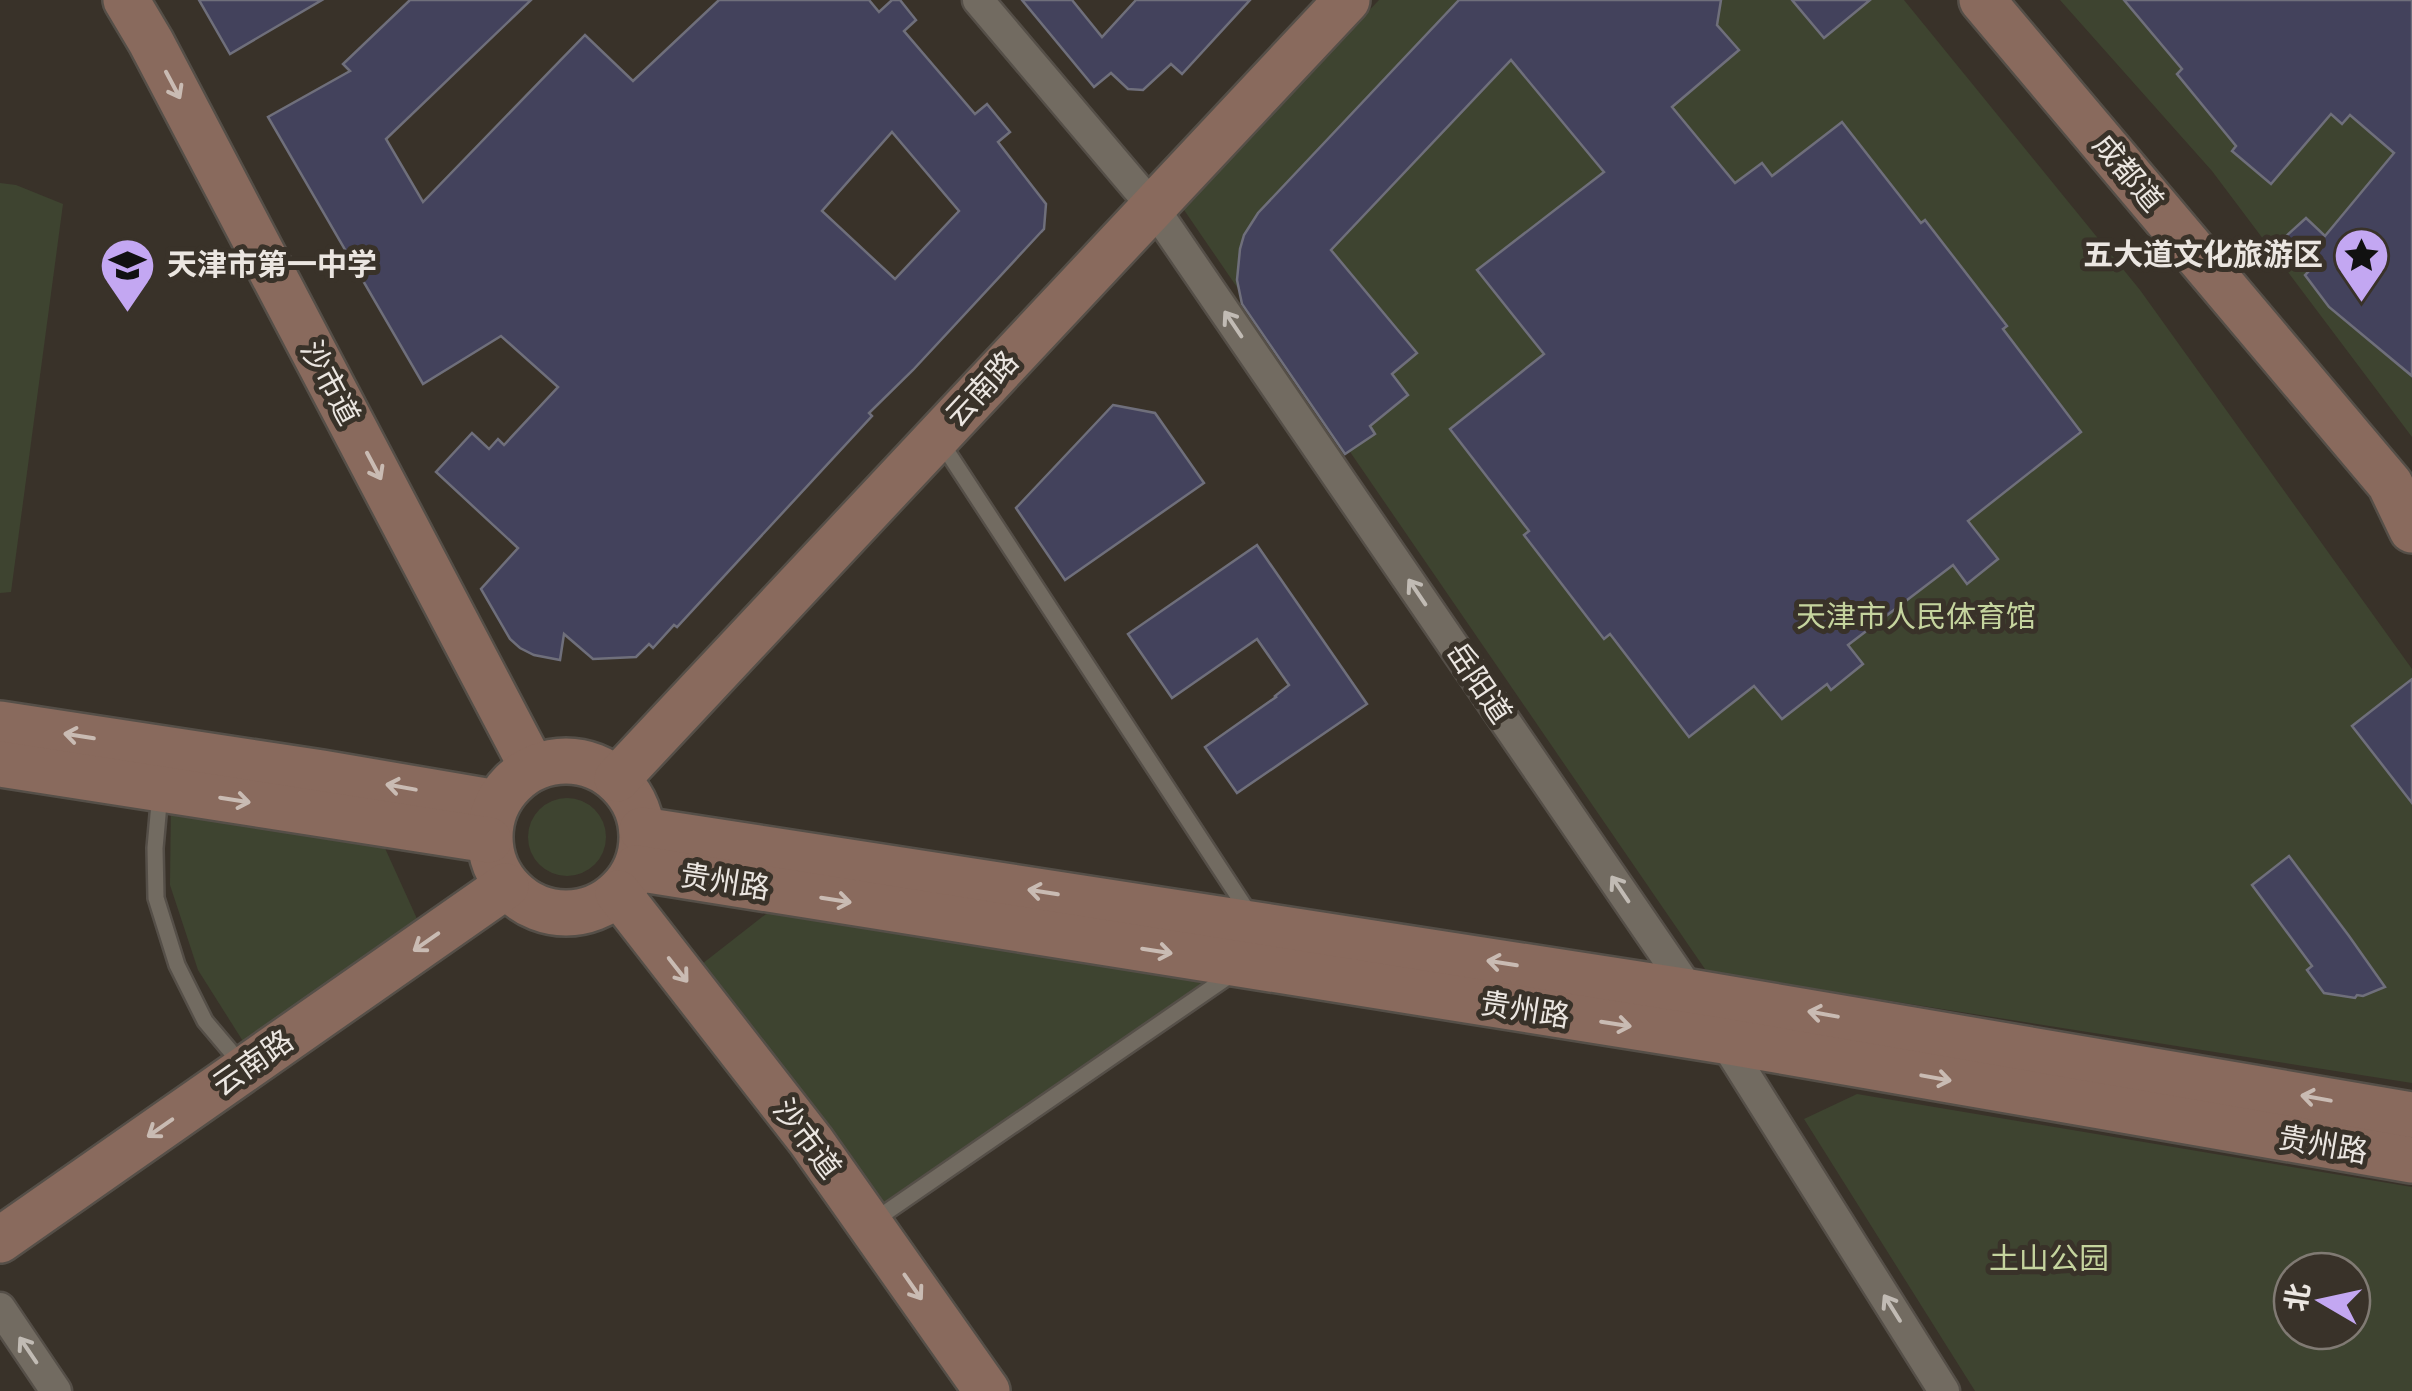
<svg xmlns="http://www.w3.org/2000/svg" width="2412" height="1391" font-family="'Noto Sans','Noto Sans SC',sans-serif">
	<style>
		.green { fill: #3e4430; fill-rule: evenodd }
		.building { fill: #43425c; stroke: #6f6f7b; stroke-width: 2.5; fill-rule: evenodd }
		.lines { fill: none; stroke-linecap: round; stroke-linejoin: round }
		.lane-casing { stroke: #554f48; stroke-width: 20 }
		.street-casing { stroke: #554f48; stroke-width: 35 }
		.secondary-casing { stroke: #554f48; stroke-width: 50 }
		.lane { stroke: #726b61; stroke-width: 15 }
		.street { stroke: #726b61; stroke-width: 30 }
		.secondary { stroke: #896a5d; stroke-width: 45 }
		.oneway { stroke: #c9bbb3 }
		.oneway2 { stroke: #c1bbb4 }
		.labels { text-anchor: middle; stroke-width: 10; stroke-linejoin: round; paint-order: stroke }
		.street-label { font-size: 30px; fill: #ebe6e1; stroke: #393229 }
		.poi-label { font-size: 30px; font-weight: bold; fill: #ebe6e1; stroke: #393229; text-anchor: end }
		.park-label { font-size: 30px; fill: #c5d49e; stroke: #393229 }
	</style>
	<rect width="100%" height="100%" fill="#393229"/>
	<g class="green">
		<polygon points="1379,0 1904,0 2140,290 2412,669 2412,1083 1707,972 1182,207"/>
		<polygon points="2060,0 2412,0 2412,437 2212,171"/>
		<polygon points="0,183 16,185 63,204 11,592 0,593"/>
		<circle cx="567" cy="837" r="39"/>
		<polygon points="171,803 379,835 423,932 246,1046 198,970 170,885"/>
		<polygon points="775,907 1228,968 875,1208 693,971"/>
		<path d="M1857,1094L2412,1187V1391H1975L1804,1119ZM2292,1271H2352V1331H2292Z"/>
	</g>
	<g class="building">
		<polygon points="199,0 322,0 230,54"/>
		<path d="M410,0H531L386,139L423,202L585,35L633,81L719,0H869L879,12L892,0H900L916,20L904,31L975,114L987,104L1010,132L998,142L1046,204L1044,229L1041,232L913,370L869,413L872,416L677,627L674,625L653,648L649,644L636,657L593,659L564,634L560,660L534,655L520,648L510,639L481,589L518,548L436,472L472,433L489,449L498,439L504,445L558,387L501,336L423,384L268,117L350,71L343,64ZM892,132L959,211L895,279L822,211Z"/>
		<polygon points="1022,0 1072,0 1102,37 1136,0 1250,0 1182,74 1171,64 1143,90 1128,89 1111,73 1094,87"/>
		<polygon points="1459,0 1721,0 1717,25 1739,50 1672,107 1735,183 1762,163 1772,176 1842,122 1921,223 1925,220 2007,326 2003,329 2081,432 1968,521 1998,559 1967,584 1953,565 1848,645 1863,664 1831,690 1827,684 1782,719 1754,686 1689,737 1610,634 1604,639 1524,535 1529,531 1450,429 1544,354 1477,270 1604,172 1511,60 1331,250 1417,353 1392,374 1408,395 1370,426 1375,434 1345,454 1242,304 1237,280 1240,249 1244,235 1258,213"/>
		<polygon points="1792,0 1870,0 1824,38"/>
		<polygon points="2124,0 2412,0 2412,376 2329,307 2305,275 2311,269 2284,238 2306,218 2325,236 2394,153 2350,115 2342,124 2331,114 2271,184 2232,151 2236,146 2177,74 2182,69"/>
		<polygon points="1113,405 1155,413 1204,483 1065,580 1016,508"/>
		<polygon points="1257,545 1367,704 1237,793 1205,747 1276,697 1275,696 1289,685 1257,639 1172,698 1128,634"/>
		<polygon points="2412,679 2412,803 2352,726"/>
		<polygon points="2289,856 2349,936 2385,987 2363,996 2357,995 2355,998 2324,993 2307,970 2312,966 2252,885"/>
	</g>
	<g class="lines">
		<defs>
			<g id="lane">
				<polyline points="939,439 1249,913"/>
				<polyline points="160,793 155,848 156,898 177,965 205,1021 243,1066"/>
				<polyline points="872,1222 1232,974"/>
			</g>
			<g id="street">
				<polyline points="978,0 1153,207 1724,1041 1944,1391"/>
				<polyline points="0,1308 56,1391"/>
			</g>
			<g id="secondary">
				<polyline points="126,0 151,42 532,767"/>
				<polyline points="1982,0 2390,484 2412,530"/>
				<polyline points="0,724 322,773 497,803"/>
				<circle cx="566" cy="837" r="76"/>
				<polyline points="0,764 489,840"/>
				<polyline points="617,779 1347,0"/>
				<polyline points="642,830 1690,992 2412,1115"/>
				<polyline points="636,868 1724,1041 2412,1160"/>
				<polyline points="618,893 811,1141 987,1391"/>
				<polyline points="0,1240 506,886"/>
			</g>
		</defs>
		<use href="#lane" class="lane-casing"/>
		<use href="#street" class="street-casing"/>
		<use href="#secondary" class="secondary-casing"/>
		<use href="#lane" class="lane"/>
		<use href="#street" class="street"/>
		<use href="#secondary" class="secondary"/>
	</g>
	<defs><path id="oneway-shaft" d="M-6 0H5M1.5-3L5.5 0L1.5 3" fill="none" stroke-width="1.6" stroke-linecap="round" stroke-linejoin="round" transform="scale(2.5)"/></defs>
	<g class="oneway">
		<use href="#oneway-shaft" transform="translate(173 85) rotate(62)"/>
		<use href="#oneway-shaft" transform="translate(374 466) rotate(62)"/>
		<use href="#oneway-shaft" transform="translate(79 736) rotate(-171)"/>
		<use href="#oneway-shaft" transform="translate(401 787) rotate(-170)"/>
		<use href="#oneway-shaft" transform="translate(235 800) rotate(9)"/>
		<use href="#oneway-shaft" transform="translate(1043 892) rotate(-171)"/>
		<use href="#oneway-shaft" transform="translate(836 900) rotate(9)"/>
		<use href="#oneway-shaft" transform="translate(426 942) rotate(145)"/>
		<use href="#oneway-shaft" transform="translate(1157 951) rotate(9)"/>
		<use href="#oneway-shaft" transform="translate(1502 963) rotate(-171)"/>
		<use href="#oneway-shaft" transform="translate(678 970) rotate(52)"/>
		<use href="#oneway-shaft" transform="translate(1823 1014) rotate(-170)"/>
		<use href="#oneway-shaft" transform="translate(1616 1024) rotate(9)"/>
		<use href="#oneway-shaft" transform="translate(1936 1078) rotate(10)"/>
		<use href="#oneway-shaft" transform="translate(2316 1098) rotate(-170)"/>
		<use href="#oneway-shaft" transform="translate(160 1128) rotate(145)"/>
		<use href="#oneway-shaft" transform="translate(913 1287) rotate(55)"/>
	</g>
	<g class="oneway2">
		<use href="#oneway-shaft" transform="translate(1233 324) rotate(-124)"/>
		<use href="#oneway-shaft" transform="translate(1417 592) rotate(-124)"/>
		<use href="#oneway-shaft" transform="translate(1620 889) rotate(-124)"/>
		<use href="#oneway-shaft" transform="translate(1892 1308) rotate(-122)"/>
		<use href="#oneway-shaft" transform="translate(28 1350) rotate(-124)"/>
	</g>
	<defs>
		<symbol id="sight-pin" viewBox="-11 -11 22 30"><path d="M0 17L-7.5 6A9.5 9.5 0 1 1 7.5 6Z" fill="#c3a7f2" stroke="#393229"/><path d="M0-6L1.8-2.2L6-1.7L2.9 1.2L3.7 5.4L0 3.3L-3.7 5.4L-2.9 1.2L-6-1.7L-1.8-2.2Z" fill="#111"/></symbol>
		<symbol id="school-pin" viewBox="-11 -11 22 30"><path d="M0 17L-7.5 6A9.5 9.5 0 1 1 7.5 6Z" fill="#c3a7f2" stroke="#393229"/><path d="M0-5L7-2L0 1L-7-2ZM-4 1L0 2.5L4 1V4Q0 6-4 4Z" fill="#111"/></symbol>
	</defs>
	<g fill-rule="evenodd">
		<use href="#sight-pin" x="2330" y="224" width="63" height="86"/>
		<use href="#school-pin" x="96" y="234" width="63" height="86"/>
	</g>
	<g class="labels">
		<g class="street-label">
			<text transform="translate(2128 173) rotate(50)" y="10">成都道</text>
			<text transform="translate(330 383) rotate(62)" y="10">沙市道</text>
			<text transform="translate(982 389) rotate(-47)" y="10">云南路</text>
			<text transform="translate(1479 683) rotate(56)" y="10">岳阳道</text>
			<text transform="translate(725 882) rotate(9)" y="10">贵州路</text>
			<text transform="translate(1525 1010) rotate(9)" y="10">贵州路</text>
			<text transform="translate(253 1063) rotate(-35)" y="10">云南路</text>
			<text transform="translate(807 1139) rotate(53)" y="10">沙市道</text>
			<text transform="translate(2323 1145) rotate(10)" y="10">贵州路</text>
		</g>
		<g class="poi-label">
			<text x="2323" y="265">五大道文化旅游区</text>
			<text x="167" y="275" text-anchor="start">天津市第一中学</text>
		</g>
		<g class="park-label">
			<text x="1916" y="627">天津市人民体育馆</text>
			<text x="2049" y="1269">土山公园</text>
		</g>
	</g>
	<g transform="translate(2322 1301) rotate(279)"><circle r="48" fill="#393229" stroke="#807a73" stroke-width="2.5"/>
	<path d="M0-8L18 38L0 25L-18 38Z" fill="#c3a7f2"/>
	<text y="-15" font-size="28" font-weight="bold" text-anchor="middle" fill="#ebe6e1">北</text>
	</g>
</svg>
